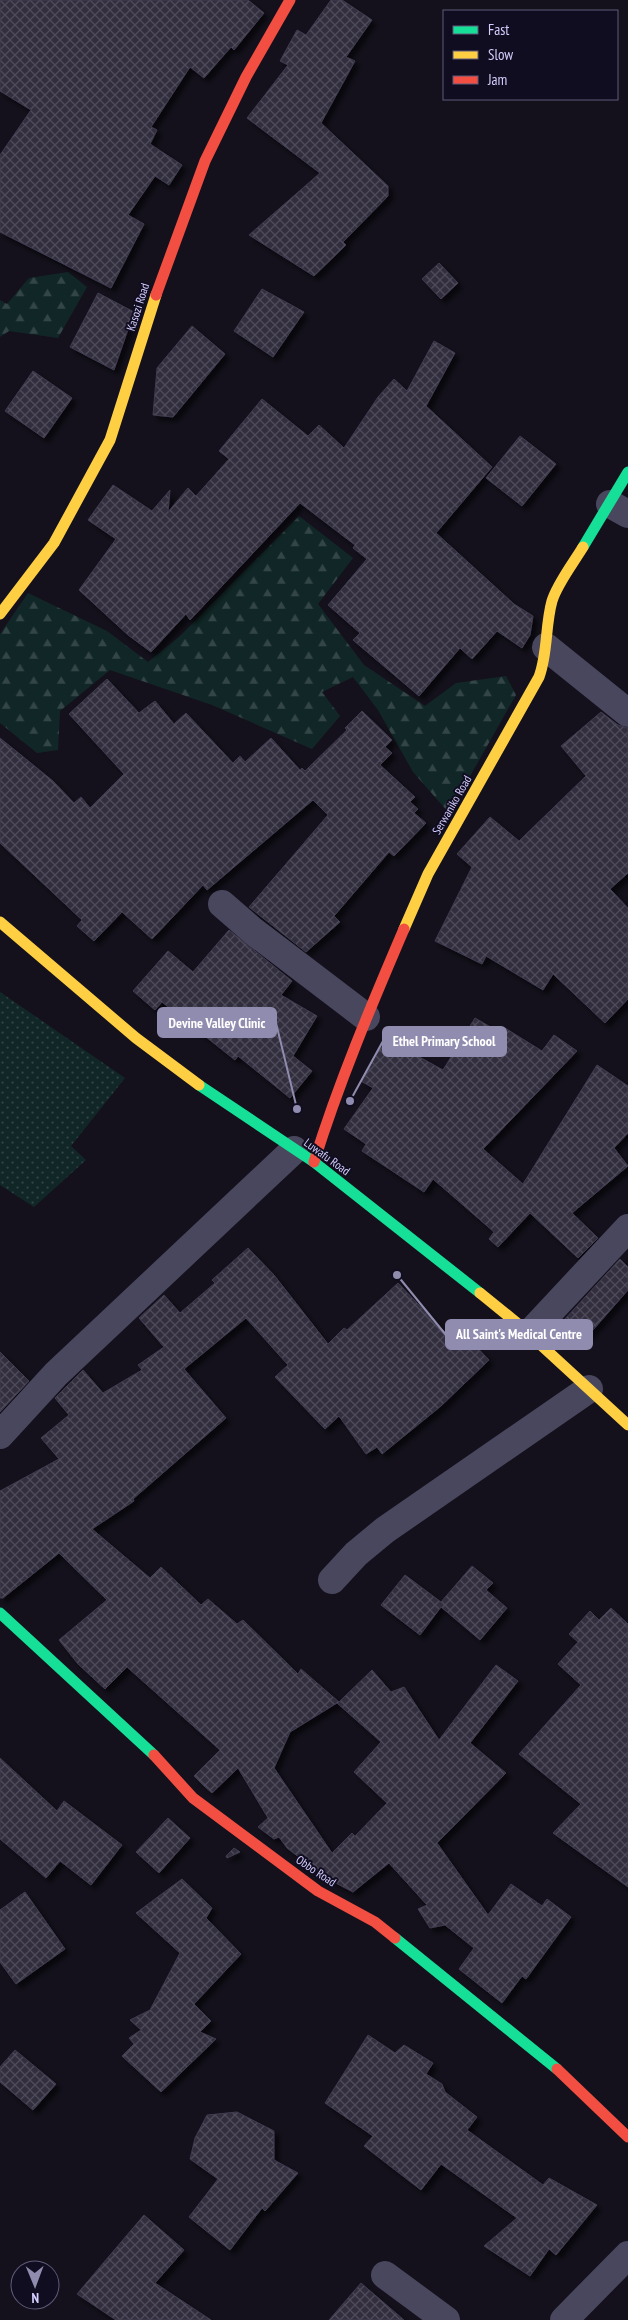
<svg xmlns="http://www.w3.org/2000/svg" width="628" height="2320" font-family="'PT Sans Narrow',sans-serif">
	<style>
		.grass { fill: url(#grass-dots) }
		.forest { fill: url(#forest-firs) }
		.building { fill: url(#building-cross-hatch); stroke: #403b50; fill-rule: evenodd; filter: url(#shadow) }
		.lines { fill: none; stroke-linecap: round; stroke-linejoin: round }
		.street { stroke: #48475d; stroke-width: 28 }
		.fast { stroke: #16e098; stroke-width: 11 }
		.slow { stroke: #ffcf43; stroke-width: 11 }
		.jam { stroke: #f24e42; stroke-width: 11 }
		.labels { text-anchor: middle; stroke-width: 4; stroke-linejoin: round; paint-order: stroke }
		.street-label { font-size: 12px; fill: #d3cefe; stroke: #110d20 }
		.leader { fill: none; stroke: #908caf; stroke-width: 2 }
		.callout-dot { fill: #908caf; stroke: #110d20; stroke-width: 2 }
		.callout { fill: #908caf; stroke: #908caf; stroke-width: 2 }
		.callout-label { font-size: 14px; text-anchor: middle; font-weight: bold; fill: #fff }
	</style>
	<defs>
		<pattern id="grass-dots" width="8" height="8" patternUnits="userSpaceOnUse" patternTransform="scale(1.25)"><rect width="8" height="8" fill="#112727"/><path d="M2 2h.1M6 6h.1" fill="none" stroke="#334547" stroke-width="1.8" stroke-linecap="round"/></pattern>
		<pattern id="forest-firs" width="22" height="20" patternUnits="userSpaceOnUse" patternTransform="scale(1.25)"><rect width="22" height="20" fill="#112727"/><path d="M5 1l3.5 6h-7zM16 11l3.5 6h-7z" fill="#334547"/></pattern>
		<pattern id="building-cross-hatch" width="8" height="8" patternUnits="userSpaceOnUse" patternTransform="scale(1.25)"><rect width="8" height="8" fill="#322f3e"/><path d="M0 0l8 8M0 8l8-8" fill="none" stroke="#4f4c5b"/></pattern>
		<filter id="shadow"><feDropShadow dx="4.5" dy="4.5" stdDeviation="2.5" flood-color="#0009"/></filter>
	</defs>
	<rect width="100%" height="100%" fill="#14111c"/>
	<polygon class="grass" points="0,992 125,1078 71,1146 86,1160 34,1207 0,1185"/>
	<g class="forest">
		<polygon points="68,272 87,287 58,338 9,331 0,337 0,300 7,304 29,278"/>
		<polygon points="299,516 353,558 318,604 364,665 425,706 456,683 506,676 516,695 449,813 413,772 378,710 353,677 322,692 340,716 312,749 212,705 110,670 60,711 58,750 37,753 0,723 0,634 28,593 107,631 148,662 180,636"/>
	</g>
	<g class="building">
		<polygon points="0,0 248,0 264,13 234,50 231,47 204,78 190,67 151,127 157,130 150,144 182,165 169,185 155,176 128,215 144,224 111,288 0,232 0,155 31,110 0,91"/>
		<polygon points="331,0 342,0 372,20 346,57 355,61 321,123 388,186 388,196 343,242 346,245 314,276 249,235 320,173 247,118 288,65 280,61 297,30 306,35"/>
		<polygon points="439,263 458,283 441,299 422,279"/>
		<polygon points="262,289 304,312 273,357 234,331"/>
		<polygon points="98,293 134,312 114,370 70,347"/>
		<polygon points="192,326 225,354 173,417 153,415 157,368"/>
		<polygon points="434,341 455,353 426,406 492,467 436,533 514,604 533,616 530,635 522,648 497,631 472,659 460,648 419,696 353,640 360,633 328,605 367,559 353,548 355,545 300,503 190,620 186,614 151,652 128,635 79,590 116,539 88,520 113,485 152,511 170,490 168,512 188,488 196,496 229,459 219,451 262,399 308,436 319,425 344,448 378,397 394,379 407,391"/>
		<polygon points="33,371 72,398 44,438 5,411"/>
		<polygon points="520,436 556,464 522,506 486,478"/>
		<polygon points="107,679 139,713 155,701 174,724 186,713 233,763 240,756 245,762 271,738 300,770 302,768 305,771 347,730 345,728 362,711 392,740 385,747 392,753 380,765 415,797 410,802 418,809 414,813 426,823 394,856 389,852 334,916 340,922 306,952 249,907 328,815 313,800 207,890 203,885 152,939 122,912 94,941 77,926 82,920 0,843 0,738 53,781 74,803 81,797 90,808 124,774 69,714"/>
		<polygon points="601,712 618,725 628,728 628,873 610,889 628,908 628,999 605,1023 553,974 543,990 486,956 482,964 435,941 472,867 457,854 490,817 519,841 586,776 561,746"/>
		<polygon points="229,930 292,981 281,995 317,1016 293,1056 312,1071 290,1098 238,1056 235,1060 162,1002 155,1010 133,991 168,951 193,972"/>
		<polygon points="475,1018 501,1033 505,1028 542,1051 554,1035 577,1051 483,1149 523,1184 597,1065 628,1086 628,1133 614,1148 628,1166 572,1213 598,1238 578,1258 530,1213 498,1247 489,1239 494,1232 433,1179 424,1192 362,1151 366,1144 344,1129 373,1088 361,1081 385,1038 443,1070"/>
		<path d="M248,1248L274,1275L328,1344L344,1328L347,1330L398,1283L454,1342L463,1333L489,1360L441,1406L382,1454L377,1447L366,1454L339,1416L325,1429L275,1377L288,1365L246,1318L184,1369L226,1418L133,1499L134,1501L92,1529L150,1578L161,1567L201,1605L208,1599L237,1624L243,1620L298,1674L301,1669L339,1702L372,1670L391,1692L404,1687L439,1740L496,1665L518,1681L470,1743L506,1773L437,1843L488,1915L511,1884L542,1906L547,1899L571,1917L526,1979L522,1976L502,2003L459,1969L474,1948L445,1925L430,1928L418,1909L427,1905L389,1863L353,1892L326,1878L287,1848L279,1837L274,1839L258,1827L268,1818L238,1768L212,1793L204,1786L194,1776L220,1750L127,1667L105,1689L78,1664L59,1640L107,1600L59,1553L3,1598H0V1491L59,1459L41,1438L69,1415L55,1398L83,1370L103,1393L142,1370L138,1365L164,1347L139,1318L164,1295L180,1313L215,1283L212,1280ZM337,1703L381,1742L354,1772L387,1803L355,1836L352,1833L332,1853L274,1768L290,1732Z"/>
		<polygon points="620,1259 628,1267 628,1290 586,1338 564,1320"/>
		<polygon points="0,1352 29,1381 0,1412"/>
		<polygon points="472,1566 493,1583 486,1590 507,1608 480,1640 441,1607 420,1635 381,1605 405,1575 441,1602"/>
		<polygon points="611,1608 628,1624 628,1887 553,1833 581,1804 519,1754 581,1685 558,1664 578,1642 569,1634 590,1611 599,1620"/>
		<polygon points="0,1758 57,1811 64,1801 122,1845 91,1885 60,1861 46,1878 0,1839"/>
		<polygon points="168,1818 190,1838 159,1873 136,1852"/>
		<polygon points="234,1848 240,1852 227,1858 226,1856"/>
		<polygon points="182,1879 212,1908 206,1918 241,1954 194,2004 211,2021 200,2032 216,2039 161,2092 122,2056 134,2044 129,2038 141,2030 130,2020 150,2010 180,1953 136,1913"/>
		<polygon points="25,1892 65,1949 16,1984 0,1962 0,1910"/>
		<polygon points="368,2035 395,2053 404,2045 433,2063 426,2074 442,2084 445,2092 477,2117 467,2130 543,2185 549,2178 597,2205 556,2255 549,2249 530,2276 484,2246 517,2218 441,2164 421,2190 364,2146 373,2136 325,2103"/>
		<polygon points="15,2050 56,2084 33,2110 0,2082 0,2067"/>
		<polygon points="237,2112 274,2131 274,2160 298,2173 265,2211 262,2208 230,2250 189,2217 218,2179 190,2159 195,2138 207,2115"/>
		<polygon points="144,2215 184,2250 155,2283 211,2320 116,2320 77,2294"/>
		<polygon points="361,2283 404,2320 329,2320"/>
	</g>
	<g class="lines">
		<g class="street">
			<polyline points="610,504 628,514"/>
			<polyline points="546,647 628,713"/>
			<polyline points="222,904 253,931 366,1017"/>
			<polyline points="529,1334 628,1228"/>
			<polyline points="0,1435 56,1374 294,1150"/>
			<polyline points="332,1580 356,1554 385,1530 589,1389"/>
			<polyline points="385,2275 446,2320"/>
			<polyline points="564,2320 628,2255"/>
		</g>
		<g class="fast">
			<polyline points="583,547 628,472"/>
			<polyline points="199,1085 314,1162 480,1293"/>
			<polyline points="0,1613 154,1755"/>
			<polyline points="395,1938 557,2069"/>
		</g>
		<g class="slow">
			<polyline points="0,614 54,543 110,440 156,295"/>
			<polyline points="0,922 136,1038 199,1085"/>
			<path d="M404,929L428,874L539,677C548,653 545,626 552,601C557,584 574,562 583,547"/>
			<polyline points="480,1293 517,1323 628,1425"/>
		</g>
		<g class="jam">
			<polyline points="156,295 205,161 246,77 290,0"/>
			<path d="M314,1162C339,1082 371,1006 404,929"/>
			<polyline points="154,1755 193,1798 318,1891 375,1922 395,1938"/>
			<polyline points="557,2069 628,2137"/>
		</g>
	</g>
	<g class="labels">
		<g class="street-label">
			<text transform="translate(138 307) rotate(-72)" y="4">Kasozi Road</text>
			<text transform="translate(452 805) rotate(-60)" y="4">Serwaniko Road</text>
			<text transform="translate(327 1157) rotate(36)" y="4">Luwafu Road</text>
			<text transform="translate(316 1871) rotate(34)" y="4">Obbo Road</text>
		</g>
	</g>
	<path class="leader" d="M297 1109L276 1023M350 1101L383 1041M397 1275L446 1335"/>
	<g class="callout-dot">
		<circle cx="297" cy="1109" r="5"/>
		<circle cx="350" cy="1101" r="5"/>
		<circle cx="397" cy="1275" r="5"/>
	</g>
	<g class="callout">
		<rect x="158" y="1008" width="118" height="29" rx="5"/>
		<rect x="383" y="1027" width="123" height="29" rx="5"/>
		<rect x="446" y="1320" width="146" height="29" rx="5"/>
	</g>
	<g class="callout-label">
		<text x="217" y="1028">Devine Valley Clinic</text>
		<text x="444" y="1046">Ethel Primary School</text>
		<text x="519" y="1339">All Saint's Medical Centre</text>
	</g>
	<rect x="443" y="10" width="175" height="90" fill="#110d20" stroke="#5f5a79"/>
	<rect x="453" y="26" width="25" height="8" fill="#16e098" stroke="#5f5a79"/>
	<text x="488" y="35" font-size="15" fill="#d3cefe">Fast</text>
	<rect x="453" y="51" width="25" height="8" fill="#ffcf43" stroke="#5f5a79"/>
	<text x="488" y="60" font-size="15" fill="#d3cefe">Slow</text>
	<rect x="453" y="76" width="25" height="8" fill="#f24e42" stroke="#5f5a79"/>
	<text x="488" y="85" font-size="15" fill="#d3cefe">Jam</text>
	<g transform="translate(35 2285) rotate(179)"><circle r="24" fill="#110d20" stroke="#5f5a79"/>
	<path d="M0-4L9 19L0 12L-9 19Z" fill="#908caf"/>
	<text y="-8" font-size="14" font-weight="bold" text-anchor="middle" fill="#d3cefe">N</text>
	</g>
</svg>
